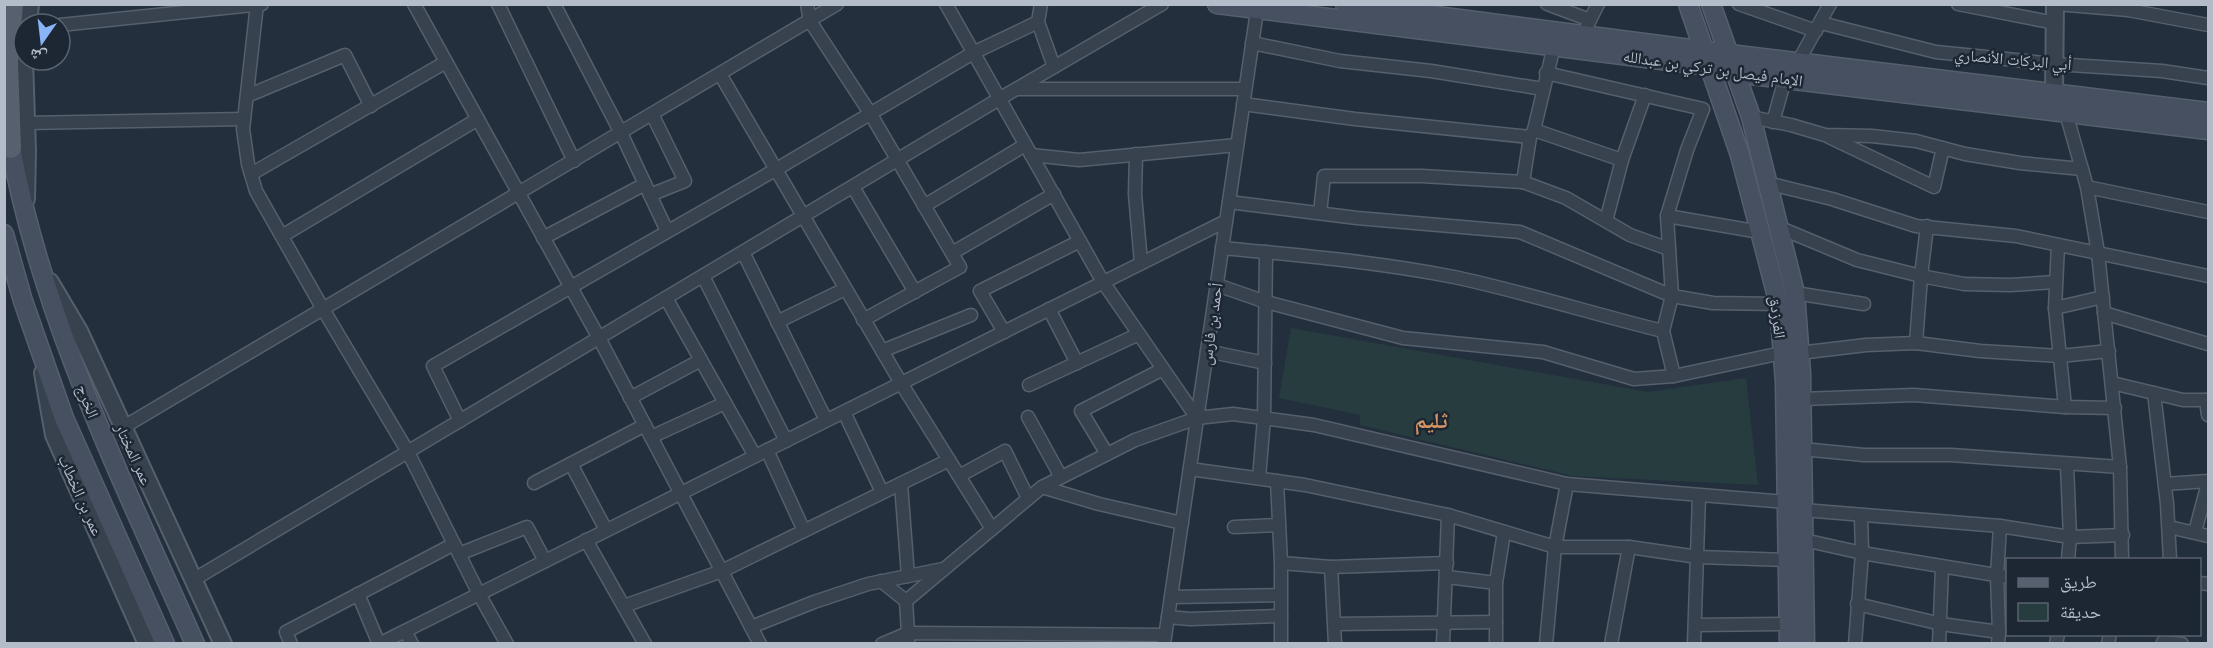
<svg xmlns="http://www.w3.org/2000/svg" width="2213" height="648" font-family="'Public Sans','Noto Naskh Arabic',sans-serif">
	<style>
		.green { fill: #263c3f }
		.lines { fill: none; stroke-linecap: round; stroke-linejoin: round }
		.minor-casing { stroke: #565f6c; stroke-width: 15 }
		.tertiary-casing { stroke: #565f6c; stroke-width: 20 }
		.secondary-casing { stroke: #565f6c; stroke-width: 21 }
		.primary-casing { stroke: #414a57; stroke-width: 22 }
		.minor { stroke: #38414e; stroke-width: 12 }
		.tertiary { stroke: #38414e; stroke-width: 16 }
		.secondary { stroke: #465061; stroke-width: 18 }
		.primary { stroke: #56606e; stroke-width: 20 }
		.labels { text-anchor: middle; stroke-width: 5; stroke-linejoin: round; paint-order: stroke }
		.street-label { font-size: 16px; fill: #b4bcc9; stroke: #1d2633 }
		.district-label { font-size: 22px; font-weight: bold; fill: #d59563; stroke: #1d2633 }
	</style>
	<rect width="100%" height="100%" fill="#242f3e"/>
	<polygon class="green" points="1291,328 1648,392 1746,378 1758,485 1573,476 1360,425 1360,415 1279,398"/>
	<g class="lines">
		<defs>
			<g id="minor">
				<polyline points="257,4 243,129 248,164 256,191 323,309 408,452 479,594 507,644"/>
				<polyline points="414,4 599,338 760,644"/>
				<polyline points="498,4 574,161"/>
				<polyline points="554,4 621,133 667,231"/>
				<polyline points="807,4 810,21 870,113 960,267 863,320"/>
				<polyline points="946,4 1103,282 1197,418"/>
				<polyline points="1041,4 1038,22 1054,67"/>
				<polyline points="1547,4 1590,20"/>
				<polyline points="1739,4 1816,31"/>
				<polyline points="1958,4 2055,23"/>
				<polyline points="2056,4 2128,10 2208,25"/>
				<polyline points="1821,23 1936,52 2055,64 2162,71 2208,78"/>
				<polyline points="60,25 262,4"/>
				<polyline points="1587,26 1598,4"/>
				<polyline points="1252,43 1340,61 1431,71 1543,89"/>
				<polyline points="1798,62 1830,4"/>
				<polyline points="1546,73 1703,109 1687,150 1667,216 1672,296 1663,331 1674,376"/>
				<polyline points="720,74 901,383 992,529"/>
				<polyline points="1019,89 1245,89"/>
				<polyline points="247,96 345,55 371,106"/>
				<polyline points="1243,104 1355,119 1530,137"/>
				<polyline points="2066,113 2087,187 2098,253 2120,467 2122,560"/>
				<polyline points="1751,117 1791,125 1825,135 1872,136 1916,141 1965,154 2020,163 2082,169"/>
				<polyline points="1773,122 1785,79"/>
				<polyline points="26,123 244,119"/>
				<polyline points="1534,130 1622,160"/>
				<polyline points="1829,137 1934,187 1943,148"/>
				<polyline points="1136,154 1135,194 1141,263"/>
				<polyline points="1031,155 1079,160 1237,145"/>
				<polyline points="251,174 446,62"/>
				<polyline points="1523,182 1530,137 1534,130 1554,46"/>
				<polyline points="1767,183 1832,199 1916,226 2016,236 2208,276"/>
				<polyline points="853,187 915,292"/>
				<polyline points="2087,187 2208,212"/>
				<polyline points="650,195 685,181 652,114"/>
				<polyline points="1229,202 1357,218 1520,232 1672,296 1713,303 1779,304"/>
				<polyline points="924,206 1025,145"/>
				<polyline points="1320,213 1324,176 1422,176 1523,182 1566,198 1630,235 1669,249"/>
				<polyline points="1667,216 1760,232"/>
				<polyline points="1606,221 1622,160 1645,95"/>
				<polyline points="1778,227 1857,260 1921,276 1964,284 2010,285 2055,282"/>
				<polyline points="282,236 478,119"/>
				<polyline points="543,238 645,184"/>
				<polyline points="2058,245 2055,308 2065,407"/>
				<path d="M1222,248C1299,255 1378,262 1454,277C1525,292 1593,314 1663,331"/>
				<polyline points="743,252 826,420"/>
				<polyline points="952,253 1054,194"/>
				<polyline points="703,276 786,441"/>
				<polyline points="1217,285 1266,302 1403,338 1543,352 1634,379 1674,376 1782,353"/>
				<polyline points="1795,293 1864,304"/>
				<polyline points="666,298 755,456"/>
				<polyline points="2055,308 2103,297"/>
				<polyline points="1049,309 1077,363"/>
				<polyline points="2104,313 2208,344"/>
				<polyline points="777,322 845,289"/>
				<polyline points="1004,332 980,291 1080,241"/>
				<polyline points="1916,343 1921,276 1927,226"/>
				<polyline points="882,351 971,315"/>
				<polyline points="1207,351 1265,363"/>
				<polyline points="1799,353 1866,345 1916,343 1980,351 2060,356 2109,351"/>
				<polyline points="2112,383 2183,400 2208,400"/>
				<polyline points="1029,385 1139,334"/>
				<polyline points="2154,393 2167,504 2170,560"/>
				<polyline points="630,398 701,360"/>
				<polyline points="1801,399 1914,395 2065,407 2115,408"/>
				<polyline points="2206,400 2208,415"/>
				<polyline points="844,412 882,492"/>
				<polyline points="1028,417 1061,477"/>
				<polyline points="460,421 433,366 775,170 973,53 1038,22"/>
				<polyline points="122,428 837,4"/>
				<polyline points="651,437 725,403"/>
				<polyline points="1802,449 1864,455 1951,455 2120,467"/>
				<polyline points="767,450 804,531"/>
				<polyline points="1107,454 1081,411 1163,369"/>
				<polyline points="571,464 606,530"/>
				<polyline points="2067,465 2070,537 2068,560"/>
				<polyline points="1190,469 1305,485 1448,515 1555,547 1629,547 1698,557 1787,560"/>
				<polyline points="959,476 1005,451 1028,498"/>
				<polyline points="1259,478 1264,418 1266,252"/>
				<polyline points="1277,481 1281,563 1281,644"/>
				<polyline points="534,483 645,425"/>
				<polyline points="901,484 908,576"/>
				<polyline points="2165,484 2208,481"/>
				<polyline points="1042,487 1099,504 1182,523"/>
				<polyline points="1803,510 2000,526 2070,537 2123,535"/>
				<polyline points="1234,527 1279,525"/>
				<polyline points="2169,527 2208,536"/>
				<polyline points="2195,532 2208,483"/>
				<polyline points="586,540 645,644"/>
				<polyline points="1804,540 1862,553 2008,577"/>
				<polyline points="459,554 527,527 545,561"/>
				<polyline points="1281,563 1331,567 1447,563"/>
				<polyline points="1331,567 1335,644"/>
				<polyline points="1447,577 1496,583"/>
				<polyline points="193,580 999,99 1162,4"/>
				<polyline points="881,581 906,601 908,633 882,644"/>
				<polyline points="2200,583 2208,584"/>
				<polyline points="358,594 379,644 1226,221"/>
				<polyline points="1171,597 1281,595"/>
				<polyline points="906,601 1042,487 1135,440 1197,418 1233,414 1314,425 1567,484 1787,502"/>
				<polyline points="1857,604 1941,624 1999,632"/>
				<polyline points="624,606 722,571 949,460"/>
				<polyline points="1168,617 1190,619 1281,616"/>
				<polyline points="1335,624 1496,622"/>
				<polyline points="1695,625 1788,624"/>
				<polyline points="751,627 814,602 868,584 943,569"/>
				<polyline points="405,631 412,644"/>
				<polyline points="2163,642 2182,644"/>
				<polyline points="291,644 286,632 454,544"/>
				<polyline points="908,644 908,633 1165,635"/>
				<polyline points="1164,644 1258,4"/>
				<polyline points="1443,644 1448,515"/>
				<polyline points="1496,644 1496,583 1504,532"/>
				<polyline points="1546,644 1555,547 1567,484"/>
				<polyline points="1611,644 1629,547"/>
				<polyline points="1694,644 1699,496"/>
				<polyline points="1855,644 1862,553 1861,515"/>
				<polyline points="1939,644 1942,567"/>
				<polyline points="1998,644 1999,632 1997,576 2000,526"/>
				<polyline points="2056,644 2058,634"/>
				<polyline points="2108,644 2110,634"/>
			</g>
			<g id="tertiary">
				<polyline points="28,24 30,4"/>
				<polyline points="24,59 27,151 26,199"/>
				<polyline points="2054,94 2055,4"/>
				<polyline points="50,282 79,331 223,644"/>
				<polyline points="43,373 54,435 147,644"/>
			</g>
			<g id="secondary">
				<polyline points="1217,4 1709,66 1735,73 2208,130"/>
				<polyline points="1345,4 1729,54 2208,112"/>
				<polyline points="1688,4 1740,155 1779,304 1785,382 1789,644"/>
				<polyline points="1711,4 1751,117 1795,293 1801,373 1805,644"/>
				<path d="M11,148C43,322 124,483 195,644"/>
				<polyline points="4,234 23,301 64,418 165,644"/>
			</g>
			<polyline id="primary" points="11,148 8,62 13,4"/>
		</defs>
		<use href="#minor" class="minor-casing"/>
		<use href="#tertiary" class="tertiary-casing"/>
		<use href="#secondary" class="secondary-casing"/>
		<use href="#primary" class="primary-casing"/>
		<use href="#minor" class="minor"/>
		<use href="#tertiary" class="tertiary"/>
		<use href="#secondary" class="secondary"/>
		<use href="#primary" class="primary"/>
	</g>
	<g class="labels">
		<g class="street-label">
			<text transform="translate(2013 59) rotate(5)" y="6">أبي البركات الأنصاري</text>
			<text transform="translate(1713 68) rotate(8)" y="6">الإمام فيصل بن تركي بن عبدالله</text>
			<text transform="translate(1778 317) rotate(83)" y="6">الفرزدق</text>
			<text transform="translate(1211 324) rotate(-82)" y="6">أحمد بن فارس</text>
			<text transform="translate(88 401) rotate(68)" y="6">الخرج</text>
			<text transform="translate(134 454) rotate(65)" y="6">عمر المختار</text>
			<text transform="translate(81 495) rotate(66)" y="6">عمر بن الخطاب</text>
		</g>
		<g class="district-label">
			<text x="1431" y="428">ثليم</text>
		</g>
	</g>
	<rect width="2213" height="648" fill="none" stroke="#b4bcc9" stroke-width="12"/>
	<rect x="2006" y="558" width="195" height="78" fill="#1d2633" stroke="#59626f" stroke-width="1.5"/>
	<rect x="2018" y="578" width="30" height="9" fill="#56606e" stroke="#59626f" stroke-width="1.5"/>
	<text x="2060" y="588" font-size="18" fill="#b4bcc9">طريق</text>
	<rect x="2018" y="603" width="30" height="18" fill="#263c3f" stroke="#59626f" stroke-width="1.5"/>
	<text x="2060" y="618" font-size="18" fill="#b4bcc9">حديقة</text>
	<g transform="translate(42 42) rotate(194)"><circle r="28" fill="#1d2633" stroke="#59626f" stroke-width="1.5"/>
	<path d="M0-4.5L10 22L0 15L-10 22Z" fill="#8ab4f8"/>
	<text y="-9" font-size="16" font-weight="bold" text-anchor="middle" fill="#b4bcc9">ش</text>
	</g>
</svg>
